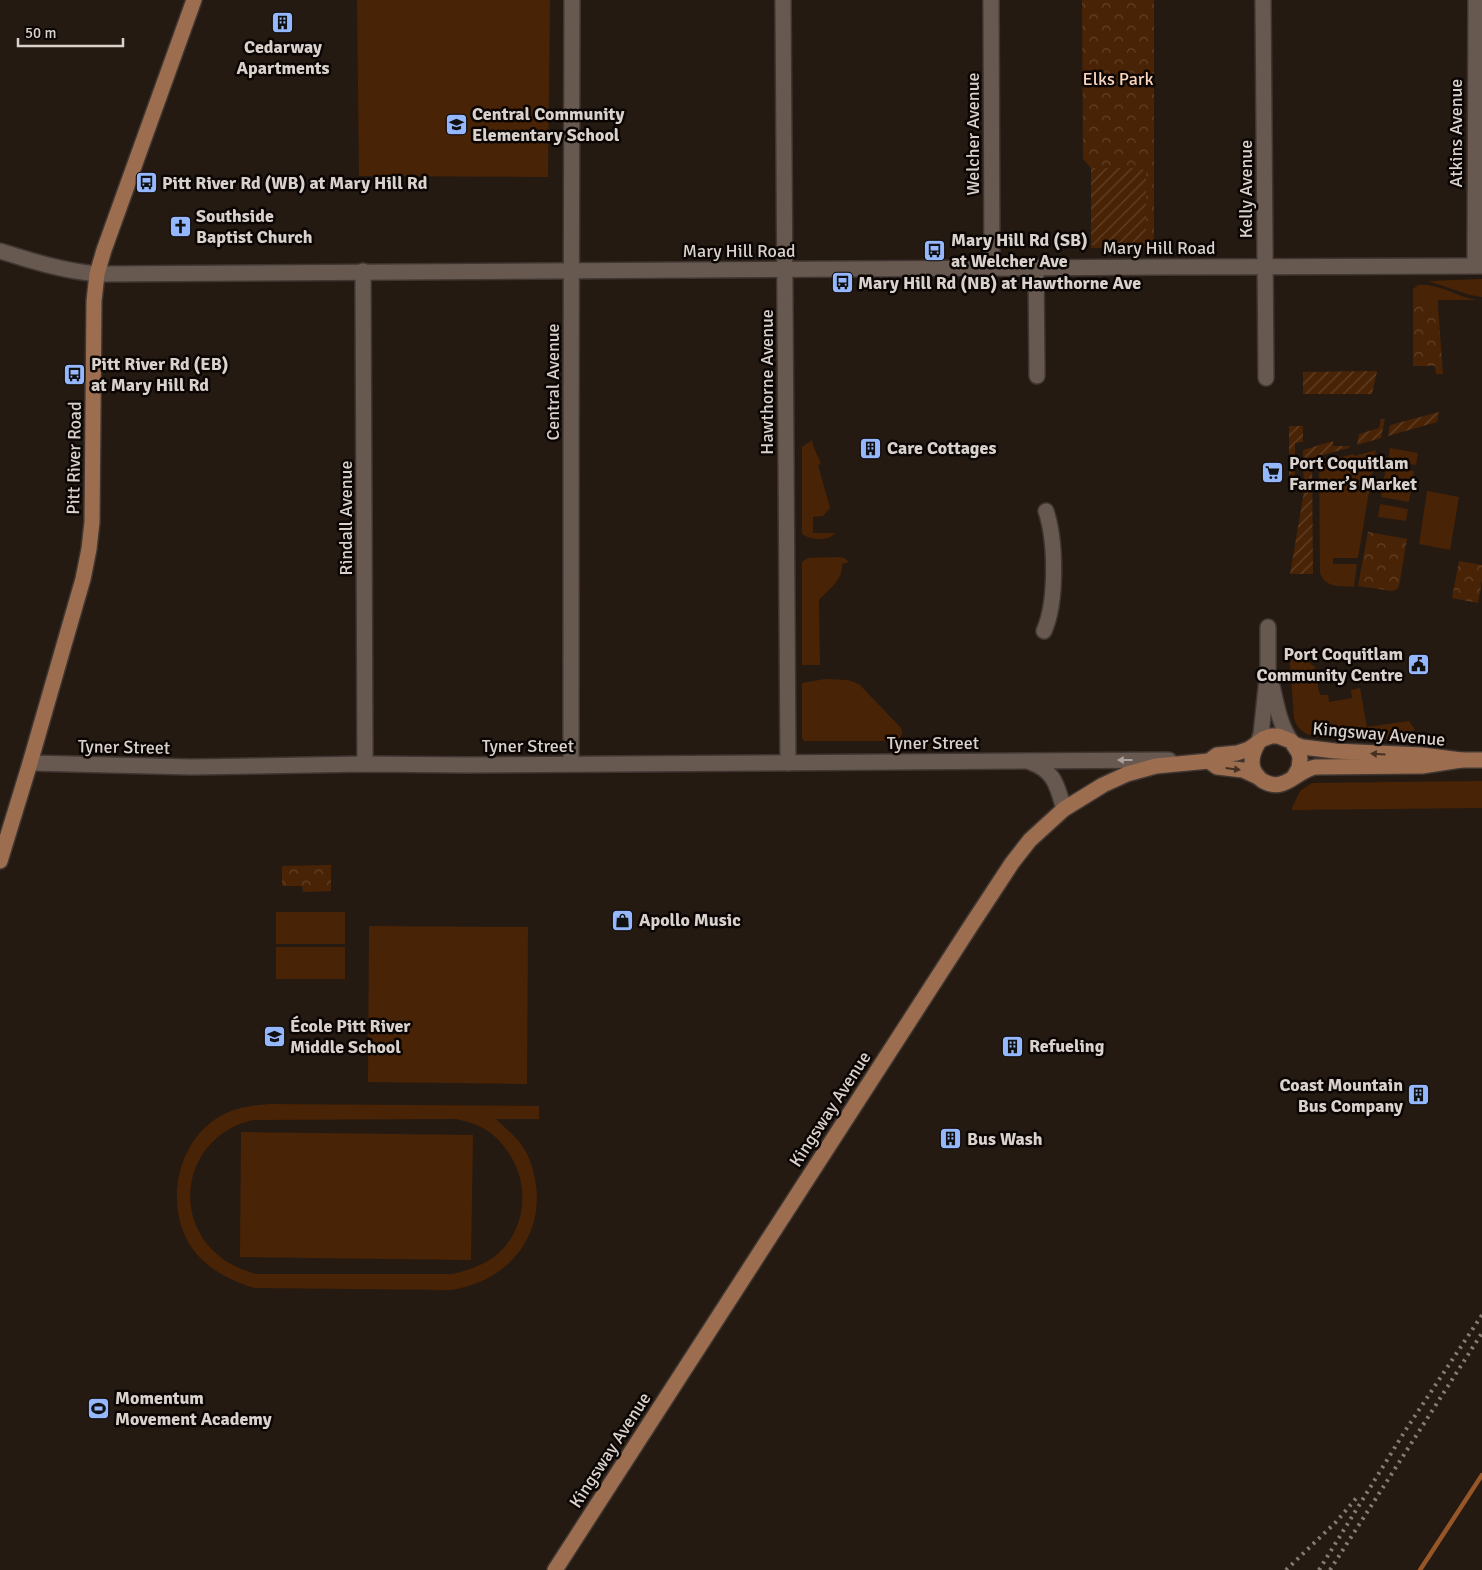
<svg xmlns="http://www.w3.org/2000/svg" width="1482" height="1570" font-family="Signika,sans-serif">
	<style>
		.grass { fill: #492305; fill-rule: evenodd }
		.park { fill: url(#park-crowns) }
		.garden { fill: url(#garden-furrows) }
		.lines { fill: none; stroke-linecap: round; stroke-linejoin: round }
		.stream { stroke: #965628; stroke-width: 4.5 }
		.minor-casing { stroke: #3f3632; stroke-width: 18 }
		.major-casing { stroke: #3f3632; stroke-width: 18 }
		.minor { stroke: #675950; stroke-width: 15 }
		.major { stroke: #9c6e4f; stroke-width: 15 }
		.rail { stroke: #857c76; stroke-width: 4; stroke-dasharray: 2.5 5; stroke-linecap: butt }
		.oneway { fill: #453022 }
		.oneway2 { fill: #aba19a }
		.labels { text-anchor: middle; stroke-width: 5; stroke-linejoin: round; paint-order: stroke }
		.poi-label { font-size: 18px; font-weight: bold; fill: #d9d1cc; stroke: #0b0604; text-anchor: start }
		.park-label { font-size: 18px; fill: #fbd5bd; stroke: #0b0604 }
		.street-label { font-size: 18px; fill: #d9d1cc; stroke: #0b0604 }
	</style>
	<defs>
		<pattern id="park-crowns" width="20" height="18" patternUnits="userSpaceOnUse" patternTransform="scale(1.25)"><rect width="20" height="18" fill="#492305"/><path d="M2 6a3 3 0 1 1 6 0M12 15a3 3 0 1 1 6 0" fill="none" stroke="#634228"/></pattern>
		<pattern id="garden-furrows" width="10" height="10" patternUnits="userSpaceOnUse" patternTransform="scale(1.25)"><rect width="10" height="10" fill="#492305"/><path d="M-1 1l2-2M0 10L10 0M9 11l2-2" fill="none" stroke="#634228"/></pattern>
	</defs>
	<rect width="100%" height="100%" fill="#251a12"/>
	<g class="grass">
		<polygon points="357,0 550,0 548,177 359,176"/>
		<polygon points="1482,279 1482,297 1470,295 1428,281"/>
		<path d="M1418,285C1438,283 1457,297 1477,300H1438V306H1413V289Z"/>
		<path d="M812,440C813,449 818,455 821,464L818,465L830,508L823,516L813,517V533H835C829,542 810,540 802,534V447Z"/>
		<polygon points="1390,448 1418,453 1416,465 1388,460"/>
		<path d="M1376,450L1358,558H1333V564H1357L1354,587C1340,586 1324,588 1320,572L1319,466L1326,461L1353,454L1355,456Z"/>
		<polygon points="1386,466 1414,471 1412,484 1384,479"/>
		<polygon points="1383,485 1411,490 1409,502 1381,497"/>
		<polygon points="1427,491 1459,497 1450,550 1419,544"/>
		<polygon points="1380,504 1408,509 1406,521 1378,517"/>
		<path d="M838,557L844,558L849,562L842,564C843,580 830,588 819,600L820,665H802V562L808,558Z"/>
		<path d="M1296,653L1315,667L1319,692L1321,695H1328L1329,702L1352,698L1351,690L1360,688L1367,727L1409,721L1415,730L1392,739H1357L1353,737C1333,737 1300,743 1294,718L1290,663Z"/>
		<polygon points="825,679 848,680 859,684 901,728 902,733 900,741 804,741 802,738 802,683"/>
		<polygon points="1482,781 1482,808 1291,810 1300,791 1312,783"/>
		<rect x="276" y="912" width="69" height="32"/>
		<polygon points="369,926 528,927 527,1084 368,1082"/>
		<rect x="276" y="947" width="69" height="32"/>
		<path d="M270,1104L539,1106V1119H496C508,1131 521,1140 528,1156C555,1220 518,1280 451,1290L255,1288C230,1281 205,1268 190,1245C163,1201 179,1135 226,1113C240,1107 255,1105 270,1104ZM456,1119C464,1121 473,1123 481,1127C495,1134 505,1146 513,1160C530,1192 524,1234 494,1257C481,1266 467,1271 452,1274H256C243,1270 229,1265 218,1255C168,1212 189,1134 253,1120Z"/>
		<polygon points="241,1132 473,1135 471,1260 240,1257"/>
	</g>
	<g class="park">
		<polygon points="1082,0 1154,0 1154,248 1091,248 1091,168 1083,159"/>
		<polygon points="1413,306 1438,306 1443,374 1436,374 1435,366 1413,366"/>
		<polygon points="1368,532 1407,539 1399,586 1396,590 1392,591 1358,586"/>
		<polygon points="1459,561 1482,565 1482,581 1478,603 1452,598"/>
		<polygon points="331,865 331,891 303,892 302,886 282,886 282,866"/>
	</g>
	<g class="garden">
		<polygon points="1091,168 1140,168 1146,171 1146,245 1091,245"/>
		<polygon points="1377,371 1372,394 1303,394 1303,372"/>
		<polygon points="1439,412 1437,422 1388,436 1390,425"/>
		<polygon points="1381,419 1385,419 1381,438 1357,445 1359,434 1379,428"/>
		<polygon points="1289,426 1303,426 1303,442 1295,443 1295,492 1289,492"/>
		<polygon points="1333,441 1333,446 1350,446 1349,448 1315,457 1312,460 1313,574 1290,574 1304,492 1303,450"/>
	</g>
	<g class="lines">
		<polyline class="stream" points="1420,1570 1482,1475"/>
		<defs>
			<g id="minor">
				<polyline points="783,0 788,763"/>
				<polyline points="991,0 992,268"/>
				<polyline points="1263,0 1266,378"/>
				<path d="M0,251C32,261 63,271 97,274L1159,267L1482,266"/>
				<polyline points="1475,266 1476,0"/>
				<polyline points="1036,267 1037,376"/>
				<polyline points="363,271 365,764"/>
				<path d="M1044,631C1057,602 1056,541 1046,511"/>
				<path d="M1270,678C1276,699 1278,723 1291,741"/>
				<polyline points="1257,745 1261,734 1268,669 1268,627"/>
				<path d="M1030,762C1055,771 1057,786 1064,809"/>
				<polyline points="30,763 191,767 365,764 466,765 1169,760"/>
				<path d="M571,764C571,509 571,255 572,0"/>
			</g>
			<g id="major">
				<polyline points="1294,744 1302,747 1335,751 1422,755 1461,760 1482,760"/>
				<path d="M1257,745C1252,754 1250,762 1254,771C1257,776 1260,780 1265,782C1285,792 1296,771 1315,767L1422,766L1461,760"/>
				<polyline points="1209,761 1217,767 1243,770 1258,777"/>
				<polyline points="0,861 30,763 83,579 89,549 92,522 94,301 97,274 104,250 194,0"/>
				<polyline points="555,1570 970,927 1012,863 1030,840 1064,809 1103,785 1127,774 1156,766 1209,761 1217,755 1237,753 1249,749 1263,739 1271,736 1278,736 1291,741 1299,753 1300,759 1299,768 1295,775"/>
			</g>
		</defs>
		<use href="#minor" class="minor-casing"/>
		<use href="#major" class="major-casing"/>
		<use href="#minor" class="minor"/>
		<use href="#major" class="major"/>
		<g class="rail">
			<polyline points="1286,1570 1336,1522 1359,1495"/>
			<polyline points="1319,1570 1405,1431 1482,1315"/>
			<polyline points="1330,1570 1482,1333"/>
		</g>
	</g>
	<defs><path id="oneway-solid" d="M-6-.8H1V-3.2L6.5 0L1 3.2V.8H-6Z" transform="scale(1.25)"/></defs>
	<g class="oneway">
		<use href="#oneway-solid" transform="translate(1378 754) rotate(-177)"/>
		<use href="#oneway-solid" transform="translate(1233 769) rotate(7)"/>
	</g>
	<use class="oneway2" href="#oneway-solid" transform="translate(1125 760) rotate(-180)"/>
	<defs>
		<symbol id="building-square" viewBox="-11 -11 22 22"><rect x="-9" y="-9" width="18" height="18" rx="4" fill="#94b7fd" stroke="#0b0604"/><path d="M-4-6H4V6H1V3H-1V6H-4ZM-2.5-4.3h1.7v1.8h-1.7ZM.8-4.3h1.7v1.8H.8ZM-2.5-1h1.7V.8h-1.7ZM.8-1h1.7V.8H.8Z" fill="#111"/></symbol>
		<symbol id="school-square" viewBox="-11 -11 22 22"><rect x="-9" y="-9" width="18" height="18" rx="4" fill="#94b7fd" stroke="#0b0604"/><path d="M0-5L7-2L0 1L-7-2ZM-4 1L0 2.5L4 1V4Q0 6-4 4Z" fill="#111"/></symbol>
		<symbol id="bus-square" viewBox="-11 -11 22 22"><rect x="-9" y="-9" width="18" height="18" rx="4" fill="#94b7fd" stroke="#0b0604"/><path d="M-5-6H5V4H4V6H2V4H-2V6H-4V4H-5ZM-3.5-4V0h7V-4ZM-3.5 1.2v1.5H-2V1.2ZM2 1.2v1.5H3.5V1.2Z" fill="#111"/></symbol>
		<symbol id="church-square" viewBox="-11 -11 22 22"><rect x="-9" y="-9" width="18" height="18" rx="4" fill="#94b7fd" stroke="#0b0604"/><path d="M-1.2-6h2.4v3.5h3.3v2.4h-3.3V6h-2.4V-.1h-3.3v-2.4h3.3Z" fill="#111"/></symbol>
		<symbol id="supermarket-square" viewBox="-11 -11 22 22"><rect x="-9" y="-9" width="18" height="18" rx="4" fill="#94b7fd" stroke="#0b0604"/><path d="M-6-5.5h2.5l.6 2H6L4.5 2H-2.5L-4.4-4H-6ZM-1.5 3.2a1.3 1.3 0 1 0 .1 0ZM3 3.2a1.3 1.3 0 1 0 .1 0Z" fill="#111"/></symbol>
		<symbol id="civic-square" viewBox="-11 -11 22 22"><rect x="-9" y="-9" width="18" height="18" rx="4" fill="#94b7fd" stroke="#0b0604"/><path d="M-.6-6.5H3V-4.5H.6V-3L4-1V1h2V6H-6V1h2V-1L-.6-3ZM-1.2 2.5V6h2.4V2.5Z" fill="#111"/></symbol>
		<symbol id="shop-square" viewBox="-11 -11 22 22"><rect x="-9" y="-9" width="18" height="18" rx="4" fill="#94b7fd" stroke="#0b0604"/><path d="M-5-2.5h2.3a2.7 3.5 0 0 1 5.4 0H5L5.5 6h-11ZM-1.5-2.5h3a1.5 2.3 0 0 0-3 0Z" fill="#111"/></symbol>
		<symbol id="stadium-square" viewBox="-11 -11 22 22"><rect x="-9" y="-9" width="18" height="18" rx="4" fill="#94b7fd" stroke="#0b0604"/><path d="M0-5a6.5 5 0 1 0 0 10a6.5 5 0 1 0 0-10ZM-3.5-1.8h7v3.6h-7Z" fill="#111"/></symbol>
	</defs>
	<g fill-rule="evenodd">
		<use href="#building-square" x="270" y="10" width="25" height="25"/>
		<use href="#school-square" x="444" y="112" width="25" height="25"/>
		<use href="#bus-square" x="134" y="170" width="25" height="25"/>
		<use href="#church-square" x="168" y="214" width="25" height="25"/>
		<use href="#bus-square" x="922" y="238" width="25" height="25"/>
		<use href="#bus-square" x="830" y="270" width="25" height="25"/>
		<use href="#bus-square" x="62" y="362" width="25" height="25"/>
		<use href="#building-square" x="858" y="436" width="25" height="25"/>
		<use href="#supermarket-square" x="1260" y="460" width="25" height="25"/>
		<use href="#civic-square" x="1406" y="652" width="25" height="25"/>
		<use href="#shop-square" x="610" y="908" width="25" height="25"/>
		<use href="#school-square" x="262" y="1024" width="25" height="25"/>
		<use href="#building-square" x="1000" y="1034" width="25" height="25"/>
		<use href="#building-square" x="1406" y="1082" width="25" height="25"/>
		<use href="#building-square" x="938" y="1126" width="25" height="25"/>
		<use href="#stadium-square" x="86" y="1396" width="25" height="25"/>
	</g>
	<g class="labels">
		<g class="poi-label">
			<text x="283" y="53" text-anchor="middle">Cedarway<tspan x="283" dy="21">Apartments</tspan></text>
			<text x="472" y="120">Central Community<tspan x="472" dy="21">Elementary School</tspan></text>
			<text x="162" y="189">Pitt River Rd (WB) at Mary Hill Rd</text>
			<text x="196" y="222">Southside<tspan x="196" dy="21">Baptist Church</tspan></text>
			<text x="951" y="246">Mary Hill Rd (SB)<tspan x="951" dy="21">at Welcher Ave</tspan></text>
			<text x="858" y="289">Mary Hill Rd (NB) at Hawthorne Ave</text>
			<text x="91" y="370">Pitt River Rd (EB)<tspan x="91" dy="21">at Mary Hill Rd</tspan></text>
			<text x="887" y="454">Care Cottages</text>
			<text x="1289" y="469">Port Coquitlam<tspan x="1289" dy="21">Farmer’s Market</tspan></text>
			<text x="1403" y="660" text-anchor="end">Port Coquitlam<tspan x="1403" dy="21">Community Centre</tspan></text>
			<text x="639" y="926">Apollo Music</text>
			<text x="290" y="1032">École Pitt River<tspan x="290" dy="21">Middle School</tspan></text>
			<text x="1029" y="1052">Refueling</text>
			<text x="1403" y="1091" text-anchor="end">Coast Mountain<tspan x="1403" dy="21">Bus Company</tspan></text>
			<text x="967" y="1145">Bus Wash</text>
			<text x="115" y="1404">Momentum<tspan x="115" dy="21">Movement Academy</tspan></text>
		</g>
		<g class="park-label">
			<text x="1118" y="85">Elks Park</text>
		</g>
		<g class="street-label">
			<text transform="translate(1456 133) rotate(-90)" y="6">Atkins Avenue</text>
			<text transform="translate(973 134) rotate(-90)" y="6">Welcher Avenue</text>
			<text transform="translate(1246 189) rotate(-90)" y="6">Kelly Avenue</text>
			<text x="1159" y="254">Mary Hill Road</text>
			<text x="739" y="257">Mary Hill Road</text>
			<text transform="translate(553 382) rotate(-90)" y="6">Central Avenue</text>
			<text transform="translate(767 382) rotate(-90)" y="6">Hawthorne Avenue</text>
			<text transform="translate(74 458) rotate(-89)" y="6">Pitt River Road</text>
			<text transform="translate(346 518) rotate(-90)" y="6">Rindall Avenue</text>
			<text transform="translate(1379 734) rotate(5)" y="6">Kingsway Avenue</text>
			<text x="933" y="749">Tyner Street</text>
			<text x="528" y="752">Tyner Street</text>
			<text transform="translate(124 747) rotate(1)" y="6">Tyner Street</text>
			<text transform="translate(830 1109) rotate(-57)" y="6">Kingsway Avenue</text>
			<text transform="translate(610 1450) rotate(-57)" y="6">Kingsway Avenue</text>
		</g>
	</g>
	<path d="M18 38v8h105v-8" fill="none" stroke="#d9d1cc" stroke-width="2.5"/>
	<text x="25" y="38" font-size="15" fill="#d9d1cc" stroke="#0b0604" stroke-width="4" paint-order="stroke">50 m</text>
</svg>
